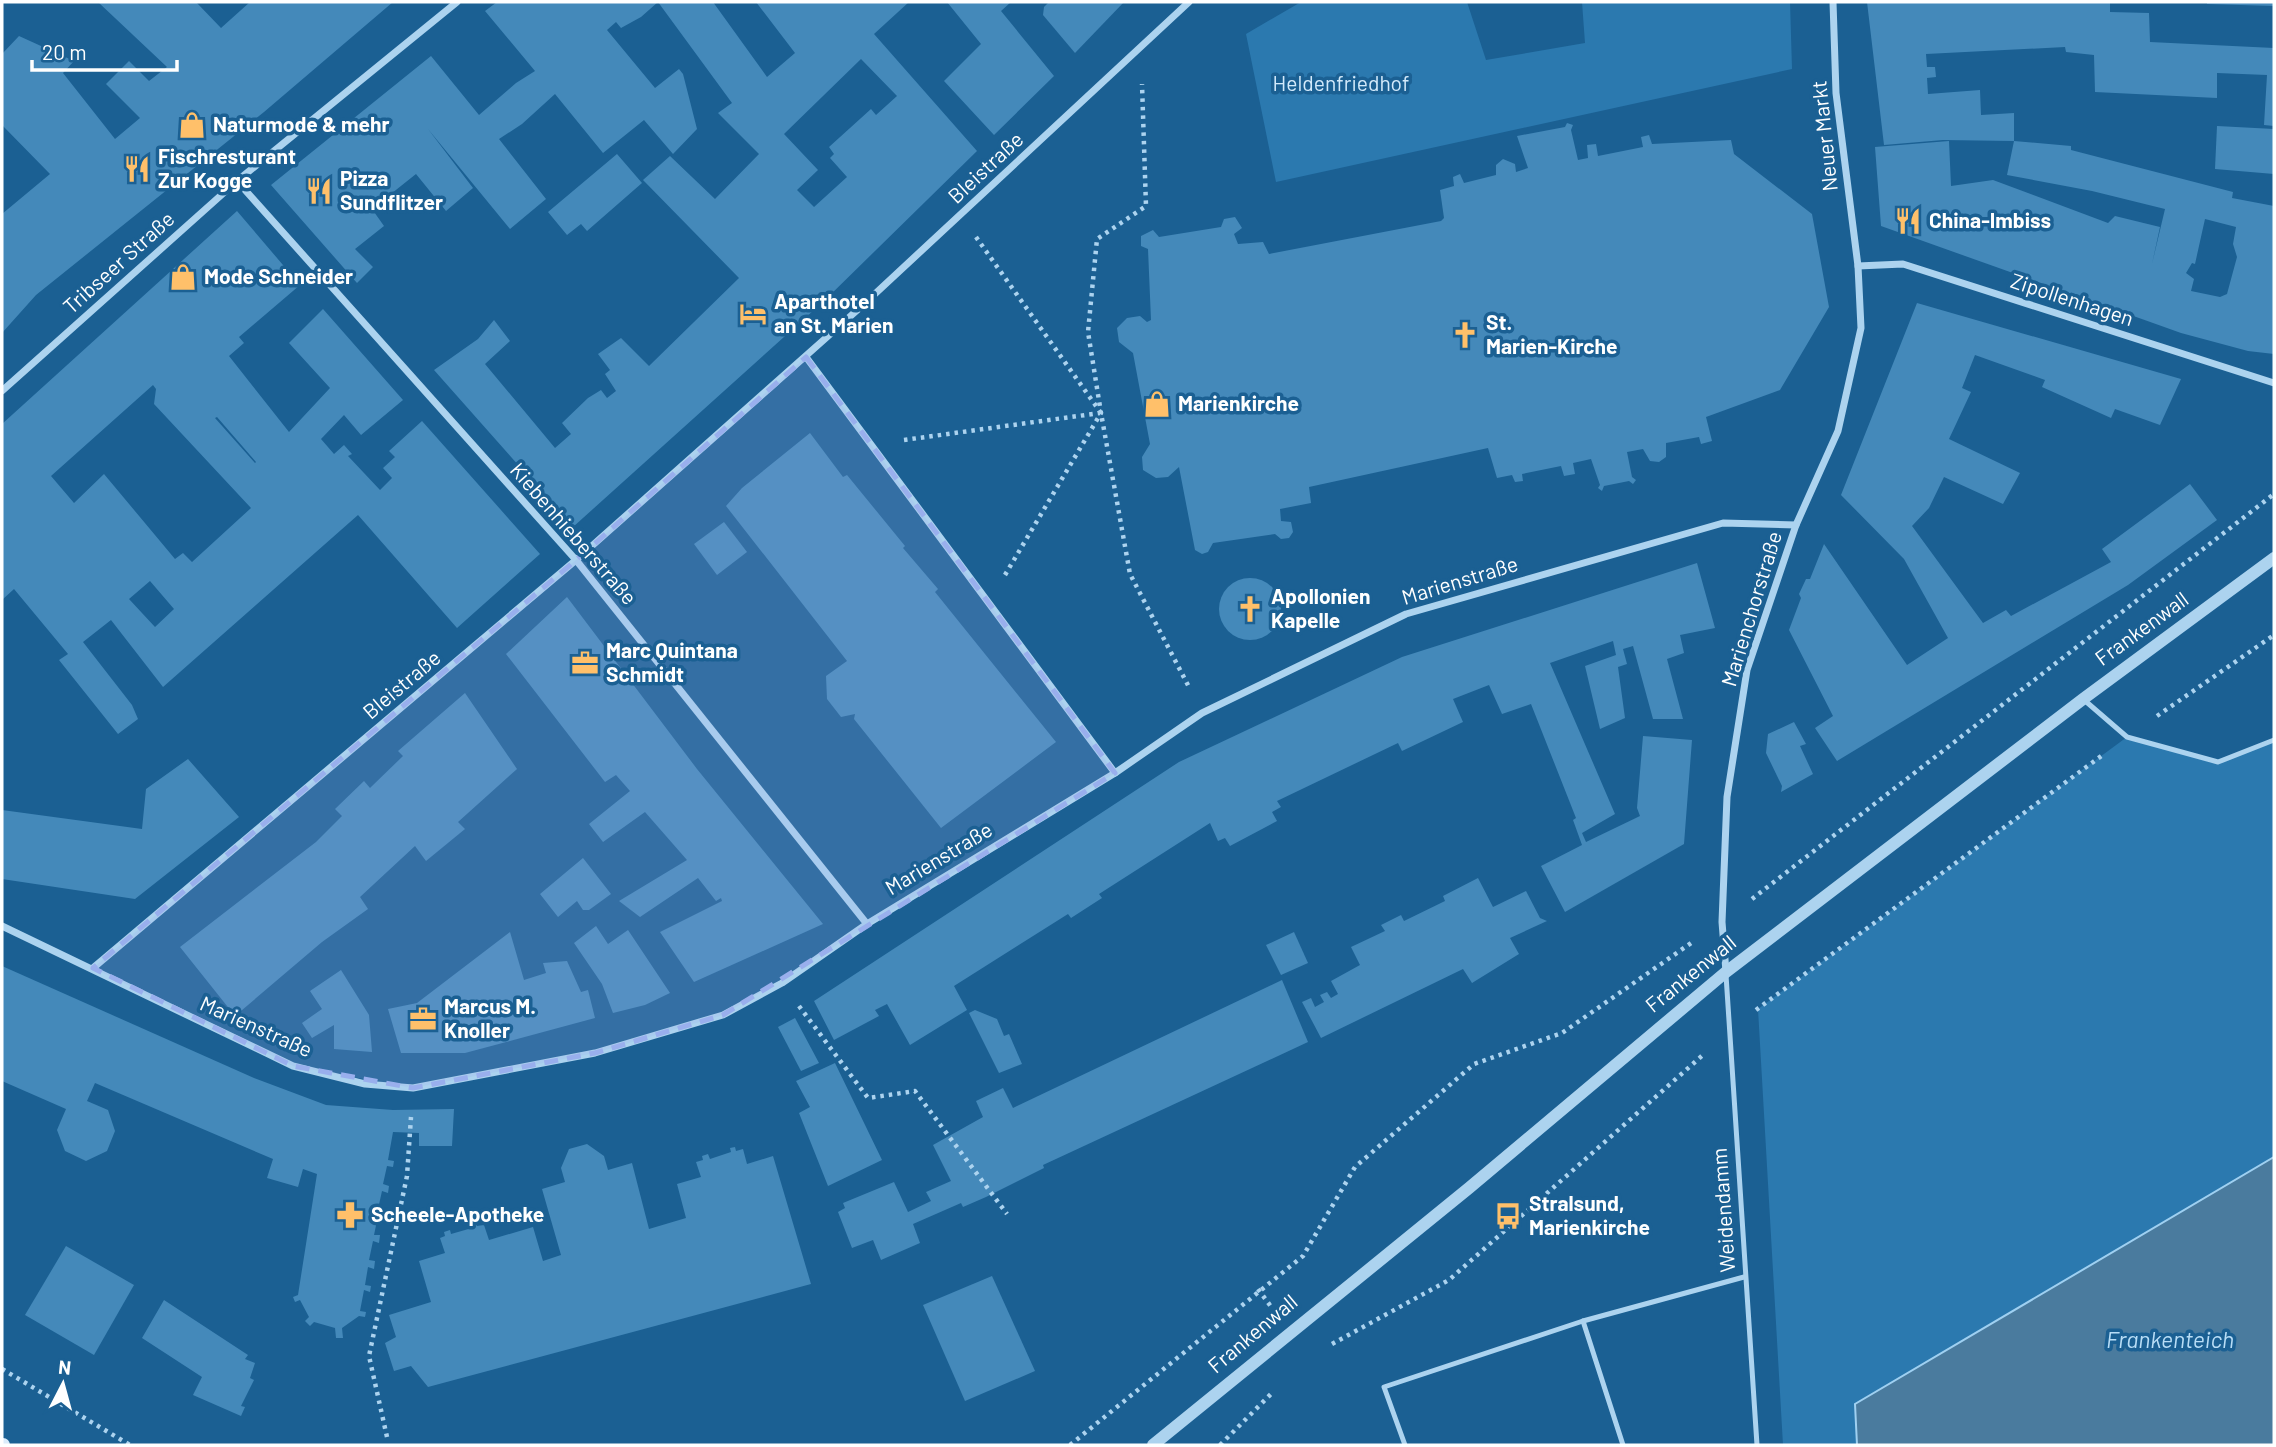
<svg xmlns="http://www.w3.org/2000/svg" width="2276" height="1447" font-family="Barlow,sans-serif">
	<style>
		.green { fill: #2b79af }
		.water { fill: #4a7b9e; stroke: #9fd0f1; stroke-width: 2 }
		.building { fill: #4489ba; fill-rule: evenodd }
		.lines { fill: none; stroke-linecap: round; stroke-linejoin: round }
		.path { stroke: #acd3ef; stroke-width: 4.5; stroke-dasharray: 3.5 5; stroke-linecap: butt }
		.service { stroke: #acd3ef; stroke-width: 5 }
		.minor { stroke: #acd3ef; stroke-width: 7 }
		.tertiary { stroke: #acd3ef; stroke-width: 12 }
		.secondary { stroke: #daecfb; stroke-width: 14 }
		.marked { fill: #99afed; fill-opacity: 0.2; stroke: #99afed; stroke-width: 5; stroke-dasharray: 14 9; stroke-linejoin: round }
		.labels { text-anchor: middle; stroke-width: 7; stroke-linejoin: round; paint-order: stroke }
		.park-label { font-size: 21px; fill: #d3eafb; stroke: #1b6093 }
		.poi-label { font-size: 21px; font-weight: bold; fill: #fff; stroke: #1b6093; text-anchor: start }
		.street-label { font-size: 21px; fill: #fff; stroke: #1b6093 }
		.water-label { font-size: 23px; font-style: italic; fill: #b8ddf6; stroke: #1b6093 }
	</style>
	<rect width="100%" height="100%" fill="#1b6093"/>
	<g class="green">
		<polygon points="1301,2 1467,2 1486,60 1585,43 1582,2 1790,2 1792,69 1276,182 1246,34"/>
		<polygon points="2127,737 2218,762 2274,740 2274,1157 1855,1404 1857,1445 1783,1445 1758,1009"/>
	</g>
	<polygon class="water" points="2274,1157 2274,1445 1857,1445 1855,1404"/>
	<g class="building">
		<polygon points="98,2 196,2 221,28 250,2 393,2 264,112 36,295 2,333 2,214 50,174 2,125 2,54 19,36 74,61 63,73 115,139 140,118 106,84 129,61 149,81 167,67"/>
		<path d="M497,2H713L767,77L795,53L756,2H909L874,34L977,151L824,301L573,527L434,370L478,339L494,320L510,341L485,364L555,448L571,434L562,423L588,398L601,390L607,398L616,391L605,374L610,370L598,354L621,338L649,366L739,278L643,180L670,156L715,199L759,154L718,113L732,103L658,2L641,17L621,28L616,22L607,30L655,88L679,69L683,74L697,129L673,154L644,120L603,153L555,94L522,124L499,139L546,199L510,229L428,129L473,188L446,211L416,174L372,209L384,226L355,249L373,267L357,283L271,185L431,56L479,115L516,83L535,71L485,11ZM861,59L897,96L876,115L871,109L829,147L834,154L830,158L847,177L814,207L797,190L818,170L784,134Z"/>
		<polygon points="947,2 1011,2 1001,11 1054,76 994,135 944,81 981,44"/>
		<polygon points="1049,2 1124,2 1075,53 1043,15 1044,7"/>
		<polygon points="1867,2 2110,2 2110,12 2149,13 2150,42 2274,48 2274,126 2264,125 2267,75 2217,73 2217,98 2095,92 2094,55 2066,52 2065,47 1926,54 1927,67 1935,67 1936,77 1927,78 1928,94 1980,90 1981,115 2014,113 2014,141 1943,140 1884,145"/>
		<polygon points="2207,2 2274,2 2274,6 2207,4"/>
		<polygon points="1567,123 1573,125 1571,130 1578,160 1588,158 1587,145 1596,144 1598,156 1643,147 1641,137 1649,135 1652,144 1731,140 1734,154 1812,214 1829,307 1780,390 1706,417 1712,441 1701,444 1699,437 1666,443 1666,457 1659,462 1650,461 1643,449 1627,452 1632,477 1636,480 1633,484 1629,481 1604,486 1602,491 1598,488 1600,485 1591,459 1573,463 1575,474 1564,476 1561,466 1522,474 1523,481 1515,482 1512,475 1497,478 1488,448 1309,487 1311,503 1280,509 1281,521 1291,522 1293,532 1289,538 1281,539 1275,534 1213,543 1208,552 1202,554 1195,550 1179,467 1168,477 1156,478 1143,470 1142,457 1150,444 1133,353 1119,342 1117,328 1127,318 1140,316 1147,322 1151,320 1148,249 1141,246 1141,236 1153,230 1159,237 1221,227 1224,219 1235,217 1242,228 1234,234 1238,244 1263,242 1269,254 1441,221 1444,218 1440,190 1454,186 1453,177 1460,174 1464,183 1496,175 1496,165 1503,159 1515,164 1516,172 1528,168 1517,136 1565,127"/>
		<polygon points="2217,126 2274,129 2274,174 2215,169"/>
		<path d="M1949,141L1951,186L1993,180L2108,223L2115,216L2160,227L2152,264L2165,209L2092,191L2007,175L2014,141L2071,146V150L2233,192L2232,198L2274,206V354L2248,351L2181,333L1881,226L1875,147ZM2205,219L2236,227L2233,244L2237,257L2227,294L2220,297L2191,291L2194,279L2186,273L2192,263L2195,264Z"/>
		<polygon points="617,154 642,183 587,231 581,224 567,235 548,212"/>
		<path d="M237,211L300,285L239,337L244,343L229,356L289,432L330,388L289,343L323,309L403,400L361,435L344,415L321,439L334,454L344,445L352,454L348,456L380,490L392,478L383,468L395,457L389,451L422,421L540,554L457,628L358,515L163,687L111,620L83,642L132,705L138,719L118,734L59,660L68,654L14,589L2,600V424ZM153,385L156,389L154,404L251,508L192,562L183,553L175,559L104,474L74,503L51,476ZM217,417L256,462L255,463L215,418ZM150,581L174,609L155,627L129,599Z"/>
		<polygon points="1917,303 2181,379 2160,425 2115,409 2111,418 2042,387 2045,380 1975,355 1962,388 1971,392 1949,439 2020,473 2003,504 1944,477 1929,508 1912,526 1983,623 2006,610 2011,616 2111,562 2102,549 2190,484 2217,520 2128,585 1837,761 1815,728 1833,716 1789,630 1801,598 1799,594 1806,579 1810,579 1824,544 1907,665 1948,638 1904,559 1841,495"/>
		<polygon points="810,433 843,477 847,475 905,546 903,548 938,589 935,592 1056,742 941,828 854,719 855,714 841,717 827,699 826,676 847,661 726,506 742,488"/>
		<polygon points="724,522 747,552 717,575 694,544"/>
		<polygon points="1697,563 1715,628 1680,635 1684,653 1667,659 1683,719 1653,719 1633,646 1623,649 1627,664 1618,667 1625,718 1600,729 1585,666 1616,655 1613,641 1550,663 1615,814 1582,833 1586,842 1640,816 1637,808 1643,736 1692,740 1684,844 1565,912 1541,866 1582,845 1573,820 1576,818 1531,704 1502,714 1489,685 1453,699 1463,722 1402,751 1398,743 1277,801 1281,807 1272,812 1277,821 1230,846 1225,838 1218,841 1210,823 1099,894 1102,898 1071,918 1068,914 954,986 967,1010 910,1045 887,1004 875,1010 879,1016 834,1040 814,1001 1179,762 1402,657"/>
		<circle cx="1250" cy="609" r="31"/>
		<polygon points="567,597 697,769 823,924 694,982 660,932 722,901 721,898 716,901 698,878 640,917 619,901 687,860 645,812 603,842 589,824 630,791 616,775 605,782 506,654"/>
		<polygon points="465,693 517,769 458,822 465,829 426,861 415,846 360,897 368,909 322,942 235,1016 180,947 316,842 342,816 335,809 364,781 370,788 403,756 398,751"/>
		<polygon points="1794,722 1806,744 1800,746 1813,774 1781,792 1782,786 1766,753 1768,734"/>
		<polygon points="188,759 239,817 135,899 2,879 2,810 142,829 146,789"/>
		<polygon points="583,858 611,894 589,910 583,910 577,901 558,917 540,894"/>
		<polygon points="1478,878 1493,907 1526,891 1540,918 1547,921 1510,938 1519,954 1472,983 1463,969 1321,1038 1302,1002 1311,998 1315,1007 1324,1002 1320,995 1327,992 1331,998 1338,994 1331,981 1360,965 1351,947 1385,931 1381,925 1401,915 1404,921 1445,901 1443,896"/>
		<polygon points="596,926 608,944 628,930 670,993 645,1005 613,1013 602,984 574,943"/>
		<polygon points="510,932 524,980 546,973 543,963 567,961 581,992 588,990 595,1018 465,1053 401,1053 388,1009 417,1003"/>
		<polygon points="1294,932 1308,963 1281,975 1266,945"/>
		<polygon points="2,966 254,1078 326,1105 393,1110 454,1109 452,1146 419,1146 419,1133 393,1132 388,1160 394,1161 393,1167 387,1166 383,1184 389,1186 388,1193 382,1191 378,1209 385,1210 384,1216 378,1216 374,1235 380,1235 379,1243 373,1241 369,1260 375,1261 374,1269 368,1267 365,1285 371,1286 370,1292 364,1290 360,1311 366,1312 365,1317 359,1316 342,1328 343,1338 336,1338 335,1328 314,1322 310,1326 305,1321 309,1317 300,1300 295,1302 293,1297 298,1295 317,1174 303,1169 298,1187 267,1178 273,1159 95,1083 87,1101 108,1110 115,1131 107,1151 86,1161 65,1151 57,1130 66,1109 2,1081"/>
		<polygon points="341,970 369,1015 372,1052 334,1049 334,1025 312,1038 302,1023 322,1009 310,991"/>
		<polygon points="1282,980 1308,1042 1043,1165 1044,1168 986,1197 963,1207 961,1203 913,1224 920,1243 881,1260 873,1240 852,1248 838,1212 845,1208 843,1203 894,1182 908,1212 931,1201 926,1192 951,1181 933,1145 983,1117 976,1101 1003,1088 1013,1108"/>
		<polygon points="975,1010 997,1019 1004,1036 1009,1034 1022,1064 999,1073 969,1013"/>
		<polygon points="795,1018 819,1063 801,1071 778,1027"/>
		<polygon points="835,1063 882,1160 828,1186 799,1113 810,1107 796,1081"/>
		<polygon points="587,1144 604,1156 608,1170 632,1163 649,1229 686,1218 677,1184 701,1177 696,1162 703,1160 702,1156 708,1154 710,1159 731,1152 730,1148 735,1147 736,1151 743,1149 747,1164 773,1156 811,1284 428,1387 411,1366 394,1371 385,1343 396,1337 389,1315 431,1302 419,1261 445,1253 440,1238 445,1236 444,1232 450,1230 451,1234 472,1228 471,1224 476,1222 477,1226 484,1225 489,1240 533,1227 543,1261 561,1255 542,1189 565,1182 561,1168 569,1149"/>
		<polygon points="66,1246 134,1285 94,1355 25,1315"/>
		<polygon points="992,1276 1035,1371 965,1401 923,1305"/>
		<polygon points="164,1300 248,1355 245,1359 255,1363 250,1378 254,1380 241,1406 245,1407 241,1416 193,1395 202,1377 142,1338"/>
	</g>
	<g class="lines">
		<g class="path">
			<polyline points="976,237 1101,413 1130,574 1190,689"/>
			<polyline points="904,440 1100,413"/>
			<polyline points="1005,575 1101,413 1088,332 1097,239 1146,206 1142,84"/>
			<polyline points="2157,716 2274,635"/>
			<polyline points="1752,899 2274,494"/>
			<polyline points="799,1006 868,1098 915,1091 1007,1214"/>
			<polyline points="1756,1010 2104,754"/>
			<polyline points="1258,1289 1272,1308"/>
			<polyline points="1332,1344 1449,1280 1704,1054"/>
			<polyline points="2,1369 130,1445"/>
			<polyline points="387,1437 369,1356 407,1176 411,1117"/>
			<polyline points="1070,1445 1303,1256 1355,1167 1474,1064 1562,1033 1694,941"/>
			<polyline points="1220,1445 1274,1391"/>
		</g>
		<g class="service">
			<polyline points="2083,699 2127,737 2218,762 2274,740"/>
			<polyline points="1726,975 1757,1445"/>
			<polyline points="1583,1321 1623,1445"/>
			<polyline points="1405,1445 1384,1387 1583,1321 1744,1277"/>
		</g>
		<g class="minor">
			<polyline points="237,181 576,560 867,924"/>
			<polyline points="1858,266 1903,264 2274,383"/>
			<polyline points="806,357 1115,773"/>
			<polyline points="2,391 237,181 457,2"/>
			<polyline points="2,926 293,1066 365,1084 413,1088 595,1053 723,1015 782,983 867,924 1115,773 1202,713 1406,614 1723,523 1796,525"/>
			<polyline points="93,968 576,560 863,305 1189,2"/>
			<polyline points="1726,972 1722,922 1727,797 1747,670 1796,525 1838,431 1861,328 1858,266 1836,93 1833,2"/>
		</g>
		<polyline class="tertiary" points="1153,1445 1469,1188 1726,972 2083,699 2274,558"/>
		<polyline class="secondary" points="2,1445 3,1445"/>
	</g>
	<path class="marked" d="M806,357L1115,773L723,1015L595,1053L413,1088L293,1066L93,968L576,560Z"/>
	<defs>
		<symbol id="shop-bare" viewBox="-9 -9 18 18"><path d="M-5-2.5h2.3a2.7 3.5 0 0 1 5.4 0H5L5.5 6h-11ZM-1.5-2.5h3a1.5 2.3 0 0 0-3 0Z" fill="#ffc06a" stroke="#1b6093" stroke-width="2.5" paint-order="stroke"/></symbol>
		<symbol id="restaurant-bare" viewBox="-9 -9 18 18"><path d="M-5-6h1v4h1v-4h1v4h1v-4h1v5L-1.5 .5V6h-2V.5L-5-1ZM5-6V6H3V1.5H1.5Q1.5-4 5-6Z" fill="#ffc06a" stroke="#1b6093" stroke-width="2.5" paint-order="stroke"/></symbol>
		<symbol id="hotel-bare" viewBox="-9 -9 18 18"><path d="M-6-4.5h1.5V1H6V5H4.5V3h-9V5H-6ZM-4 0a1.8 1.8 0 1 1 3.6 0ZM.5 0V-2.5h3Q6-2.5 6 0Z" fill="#ffc06a" stroke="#1b6093" stroke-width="2.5" paint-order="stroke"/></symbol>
		<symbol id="church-bare" viewBox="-9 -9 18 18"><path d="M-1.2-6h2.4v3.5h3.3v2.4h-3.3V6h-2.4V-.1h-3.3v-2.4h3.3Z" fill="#ffc06a" stroke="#1b6093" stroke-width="2.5" paint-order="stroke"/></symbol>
		<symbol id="office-bare" viewBox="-9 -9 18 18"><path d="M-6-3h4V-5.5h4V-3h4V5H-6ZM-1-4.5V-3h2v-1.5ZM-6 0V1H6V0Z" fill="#ffc06a" stroke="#1b6093" stroke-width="2.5" paint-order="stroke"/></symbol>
		<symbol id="pharmacy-bare" viewBox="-9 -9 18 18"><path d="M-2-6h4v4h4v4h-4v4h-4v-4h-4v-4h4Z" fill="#ffc06a" stroke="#1b6093" stroke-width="2.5" paint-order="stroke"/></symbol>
		<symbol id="bus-bare" viewBox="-9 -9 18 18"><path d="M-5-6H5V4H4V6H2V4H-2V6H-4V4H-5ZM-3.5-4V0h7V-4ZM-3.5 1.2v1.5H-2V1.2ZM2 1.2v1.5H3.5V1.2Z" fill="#ffc06a" stroke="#1b6093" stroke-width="2.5" paint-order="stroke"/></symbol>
	</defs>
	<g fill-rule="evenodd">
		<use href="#shop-bare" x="173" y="106" width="38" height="38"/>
		<use href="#restaurant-bare" x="118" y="150" width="38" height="38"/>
		<use href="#restaurant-bare" x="300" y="172" width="38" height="38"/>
		<use href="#restaurant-bare" x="1889" y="202" width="38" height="38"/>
		<use href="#shop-bare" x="164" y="258" width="38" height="38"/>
		<use href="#hotel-bare" x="734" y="295" width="38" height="38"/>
		<use href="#church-bare" x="1446" y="316" width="38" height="38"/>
		<use href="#shop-bare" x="1138" y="385" width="38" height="38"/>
		<use href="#church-bare" x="1231" y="590" width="38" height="38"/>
		<use href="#office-bare" x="566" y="644" width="38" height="38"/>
		<use href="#office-bare" x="404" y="1000" width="38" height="38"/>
		<use href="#pharmacy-bare" x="331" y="1196" width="38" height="38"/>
		<use href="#bus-bare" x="1489" y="1197" width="38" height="38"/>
	</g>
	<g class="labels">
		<g class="park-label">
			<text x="1341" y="91">Heldenfriedhof</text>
		</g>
		<g class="poi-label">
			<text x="213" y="132">Naturmode &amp; mehr</text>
			<text x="158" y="164">Fischresturant<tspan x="158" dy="24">Zur Kogge</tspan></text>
			<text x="340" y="186">Pizza<tspan x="340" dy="24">Sundflitzer</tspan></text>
			<text x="1929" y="228">China-Imbiss</text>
			<text x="204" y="284">Mode Schneider</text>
			<text x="774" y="309">Aparthotel<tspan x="774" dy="24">an St. Marien</tspan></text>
			<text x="1486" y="330">St.<tspan x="1486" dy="24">Marien-Kirche</tspan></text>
			<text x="1178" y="411">Marienkirche</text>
			<text x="1271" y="604">Apollonien<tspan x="1271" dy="24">Kapelle</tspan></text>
			<text x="606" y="658">Marc Quintana<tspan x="606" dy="24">Schmidt</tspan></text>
			<text x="444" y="1014">Marcus M.<tspan x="444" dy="24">Knoller</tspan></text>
			<text x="1529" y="1211">Stralsund,<tspan x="1529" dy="24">Marienkirche</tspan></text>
			<text x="371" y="1222">Scheele-Apotheke</text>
		</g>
		<g class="street-label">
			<text transform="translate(1825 136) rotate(-96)" y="7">Neuer Markt</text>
			<text transform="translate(986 168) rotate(-43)" y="7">Bleistraße</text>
			<text transform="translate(119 263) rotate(-42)" y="7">Tribseer Straße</text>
			<text transform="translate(2072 300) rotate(18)" y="7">Zipollenhagen</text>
			<text transform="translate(573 534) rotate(49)" y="7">Kiebenhieberstraße</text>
			<text transform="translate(1460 581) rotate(-17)" y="7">Marienstraße</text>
			<text transform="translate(1752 609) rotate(-73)" y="7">Marienchorstraße</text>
			<text transform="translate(2142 629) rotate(-36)" y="7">Frankenwall</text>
			<text transform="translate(402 685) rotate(-40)" y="7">Bleistraße</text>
			<text transform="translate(939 859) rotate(-31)" y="7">Marienstraße</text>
			<text transform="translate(1691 974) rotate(-39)" y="7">Frankenwall</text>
			<text transform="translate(256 1027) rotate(24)" y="7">Marienstraße</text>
			<text transform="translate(1724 1210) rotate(-94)" y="7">Weidendamm</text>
			<text transform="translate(1253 1334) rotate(-40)" y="7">Frankenwall</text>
		</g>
		<g class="water-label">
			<text x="2170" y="1348">Frankenteich</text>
		</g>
	</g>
	<rect width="2276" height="1447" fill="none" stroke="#ffffff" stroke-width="7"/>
	<g transform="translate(63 1384) rotate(6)" stroke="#1b6093" stroke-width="5" paint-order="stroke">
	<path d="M0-5L12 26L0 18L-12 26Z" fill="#ffffff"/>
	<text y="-10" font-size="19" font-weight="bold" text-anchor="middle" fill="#ffffff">N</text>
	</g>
	<path d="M32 60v10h145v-10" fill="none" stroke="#ffffff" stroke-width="3.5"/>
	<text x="42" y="60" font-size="21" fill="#ffffff" stroke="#1b6093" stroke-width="5" paint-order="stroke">20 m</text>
</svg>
